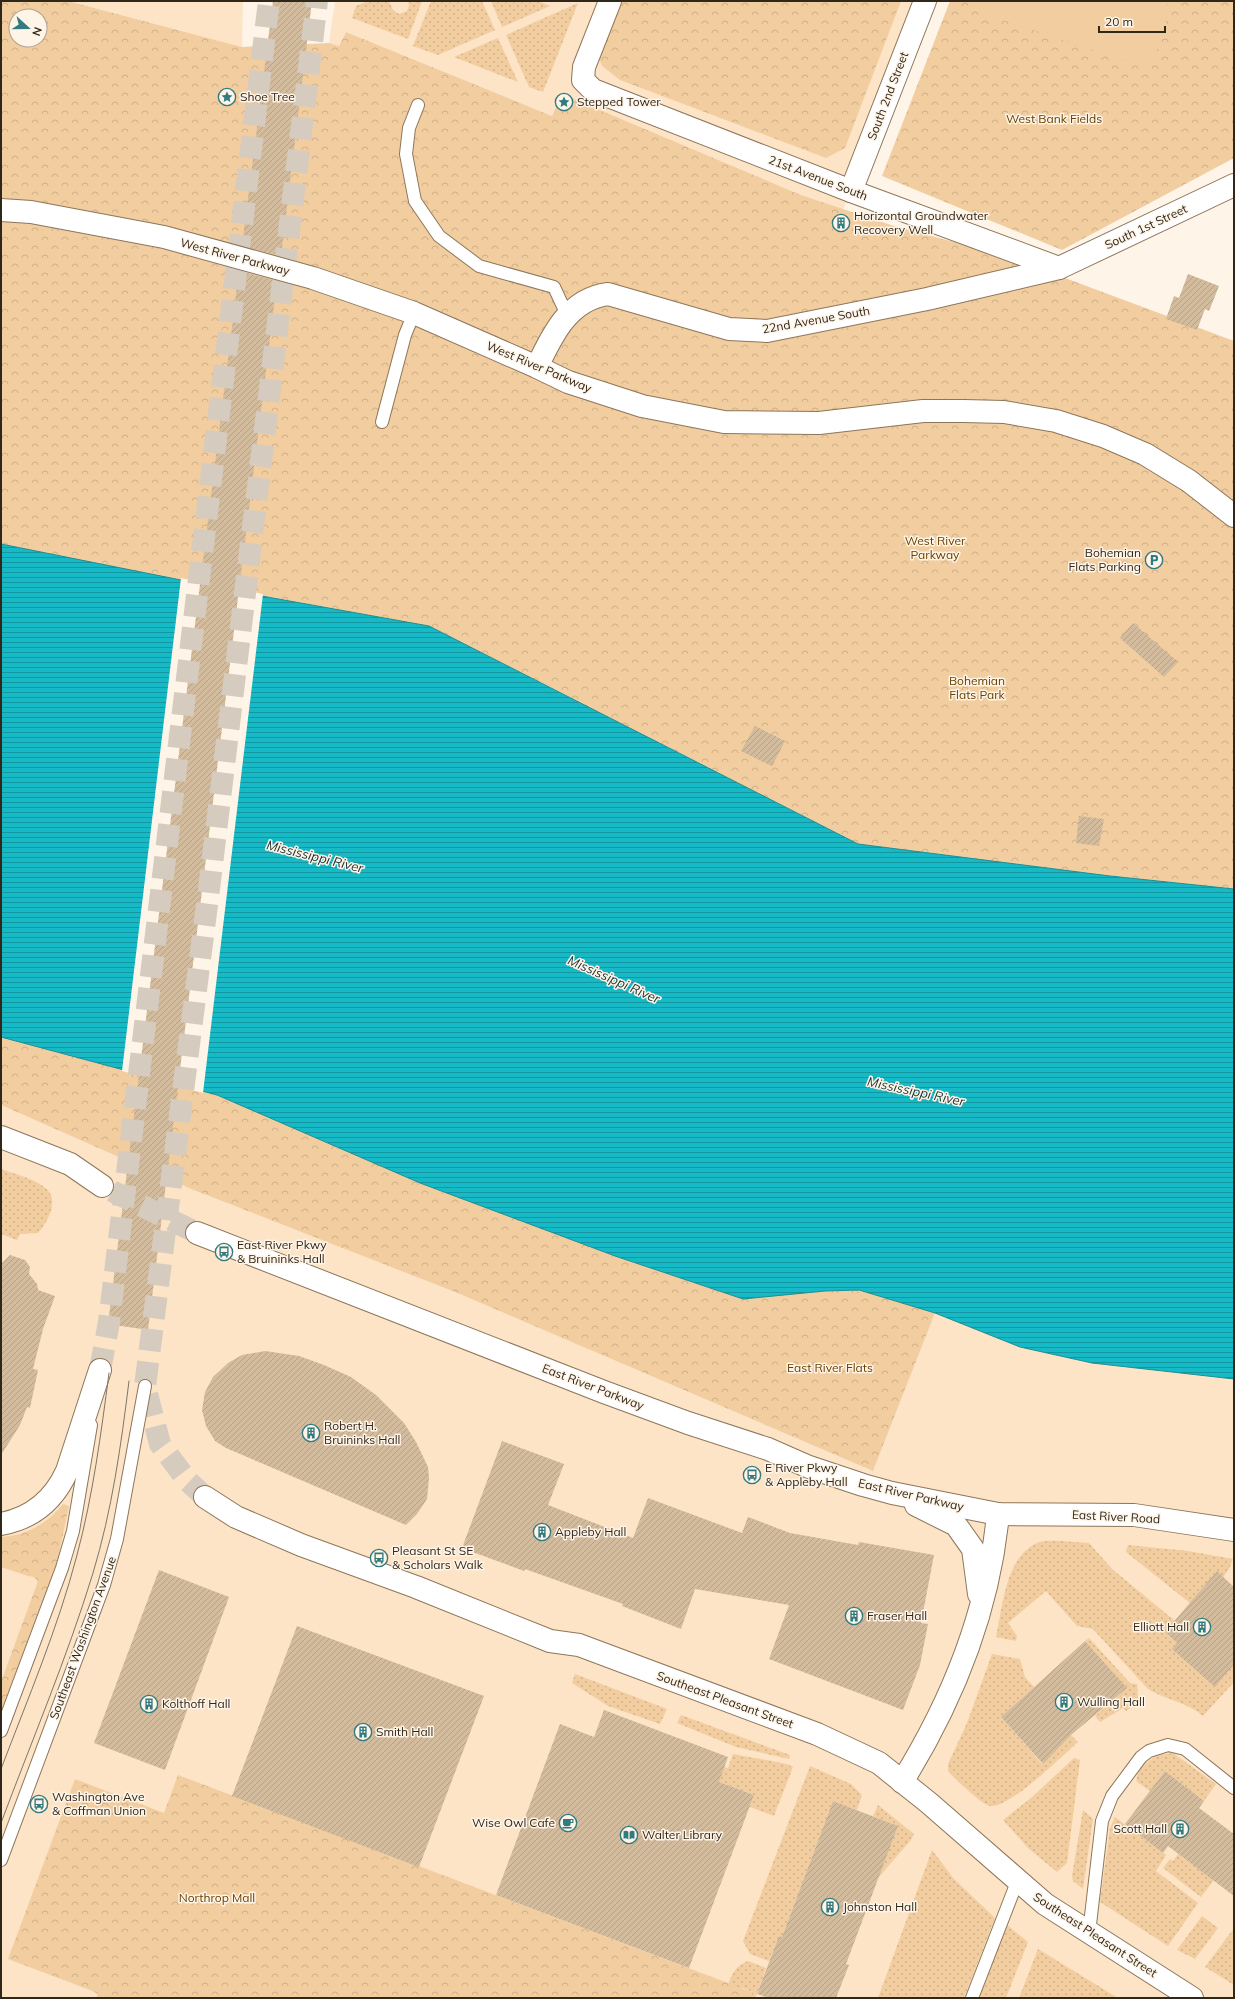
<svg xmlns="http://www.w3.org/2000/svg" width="1235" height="1999" font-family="Mulish,sans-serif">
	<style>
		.built { fill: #fde4c7 }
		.grass { fill: url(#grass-dots) }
		.park { fill: url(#park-crowns); fill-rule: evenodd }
		.pitch { fill: #f2cd9f }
		.water { fill: url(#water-rules); stroke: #1d8e93 }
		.pier { fill: #fef4e7 }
		.building { fill: url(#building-hatch) }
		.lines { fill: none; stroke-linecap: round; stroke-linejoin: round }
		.tertiary-tunnel { stroke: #d5cbbe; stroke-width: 22; stroke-dasharray: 22 11; stroke-linecap: butt }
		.service-casing { stroke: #8d765a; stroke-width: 14 }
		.minor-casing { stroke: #8d765a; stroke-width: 24 }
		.tertiary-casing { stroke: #8d765a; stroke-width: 24 }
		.service { stroke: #fff; stroke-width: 12 }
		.minor { stroke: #fff; stroke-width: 22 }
		.tertiary { stroke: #fff; stroke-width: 22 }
		.tram { stroke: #7e7568; stroke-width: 1 }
		.labels { text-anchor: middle; stroke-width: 3; stroke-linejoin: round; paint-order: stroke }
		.street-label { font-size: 12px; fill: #30271b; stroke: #fef4e7 }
		.poi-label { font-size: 12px; fill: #30271b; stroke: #fef4e7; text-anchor: start }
		.park-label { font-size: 12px; fill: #684100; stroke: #fef4e7 }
		.water-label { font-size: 13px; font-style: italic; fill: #1a3134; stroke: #fef4e7 }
	</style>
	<defs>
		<pattern id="grass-dots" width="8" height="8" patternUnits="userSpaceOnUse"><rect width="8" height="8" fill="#f2cd9f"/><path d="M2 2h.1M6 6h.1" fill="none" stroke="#d0b088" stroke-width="1.8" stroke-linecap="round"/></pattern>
		<pattern id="park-crowns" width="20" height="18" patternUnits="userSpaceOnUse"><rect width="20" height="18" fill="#f2cd9f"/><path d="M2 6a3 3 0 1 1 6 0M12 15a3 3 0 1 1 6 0" fill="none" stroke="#d0b088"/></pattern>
		<pattern id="water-rules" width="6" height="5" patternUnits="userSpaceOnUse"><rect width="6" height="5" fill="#15bac6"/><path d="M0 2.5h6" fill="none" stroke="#1497a0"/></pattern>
		<pattern id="building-hatch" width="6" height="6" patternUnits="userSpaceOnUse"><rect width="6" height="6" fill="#d3bb9d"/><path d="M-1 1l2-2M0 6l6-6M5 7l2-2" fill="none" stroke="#b5a187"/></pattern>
	</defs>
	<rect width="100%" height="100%" fill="#fef4e7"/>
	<g class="built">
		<polygon points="68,1 243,1 242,47"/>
		<polygon points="335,1 925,1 864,161 843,210 801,195 562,94 552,116 346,32 339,46 329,43"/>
		<polygon points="1,1105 191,1189 455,1292 873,1471 935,1313 1020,1347 1092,1363 1234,1379 1234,1998 1,1998"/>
	</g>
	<g class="grass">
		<polygon points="368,1 389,1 393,10 399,14 407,11 409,5 408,1 422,1 408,39 352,18 356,6"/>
		<polygon points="431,1 482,1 495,30 438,55 413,46"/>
		<polygon points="491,1 538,1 550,6 502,27"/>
		<polygon points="578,3 543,92 529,87 506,35"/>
		<polygon points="498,38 518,82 454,57"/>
		<path d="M1,1169C15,1174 32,1178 44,1187C61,1198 48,1222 38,1233L20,1234L17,1240L1,1234Z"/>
		<path d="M1062,1541L1089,1543L1112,1569L1175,1621L1165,1632L1177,1643L1173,1648L1234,1664V1682L1203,1716C1187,1702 1166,1700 1148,1689L1093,1629L1077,1626L1046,1591L1008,1623L1017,1636L1016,1641L996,1637C1003,1606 1005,1558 1037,1543C1044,1540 1055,1541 1062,1541Z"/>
		<polygon points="1128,1545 1188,1551 1233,1559 1229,1569 1223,1577 1217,1571 1190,1603 1126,1552"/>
		<polygon points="1089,1638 1130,1683 1137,1684 1138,1697 1136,1704 1126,1711 1123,1708 1100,1722 1095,1716 1127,1688 1085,1641"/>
		<path d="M992,1654L1020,1659L1025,1677L1034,1687L1001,1717L1042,1764L1071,1735L1078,1742C1063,1755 1009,1809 990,1806C981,1804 955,1779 948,1771V1764L967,1723Z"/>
		<polygon points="575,1674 667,1709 660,1724 608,1706 572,1683"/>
		<polygon points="681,1715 790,1755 789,1759 736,1747 677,1723"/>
		<path d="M1173,1753L1216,1784L1204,1801L1165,1771L1150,1791L1137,1782C1134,1772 1149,1759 1157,1756C1162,1754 1168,1754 1173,1753Z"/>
		<polygon points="733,1754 787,1764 793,1767 774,1816 750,1807 754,1795 719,1782 724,1767 728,1768"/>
		<polygon points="1074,1758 1080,1760 1067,1863 1057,1872 1028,1848 1003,1820 1031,1798"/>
		<polygon points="810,1766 851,1784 862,1795 857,1810 833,1801 782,1937 779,1936 769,1961 750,1954 743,1941"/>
		<polygon points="878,1805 914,1834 911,1840 878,1878 898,1826 873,1816"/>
		<polygon points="1083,1810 1093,1819 1083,1889 1073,1881 1072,1876"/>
		<polygon points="1115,1817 1166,1855 1156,1871 1198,1903 1168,1946 1100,1902 1110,1828"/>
		<polygon points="932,1850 954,1879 995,1918 964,1998 878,1998"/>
		<polygon points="1178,1854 1214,1880 1201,1897 1163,1868 1170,1859 1173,1861"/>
		<polygon points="1202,1916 1218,1928 1195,1959 1177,1950"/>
		<polygon points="1007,1925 1028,1942 1006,1998 979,1998"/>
		<polygon points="1234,1928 1234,1985 1205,1967"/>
		<polygon points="1038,1949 1118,1998 1019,1998"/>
		<path d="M748,1961L766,1968L757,1994L743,1988L724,1998C729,1983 731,1967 748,1961Z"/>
	</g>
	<g class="park">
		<path d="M1,1H68L242,47L329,43L339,46L346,32L552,116L562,94L801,195L894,226L1003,255L1234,341V889L1110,876L858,844L429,626L256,595L1,544ZM16,16H40V40H16Z"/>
		<polygon points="621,1 901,1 845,148 826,158 620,80 602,66 599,58"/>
		<polygon points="950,1 1234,1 1234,158 1062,250 882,176"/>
		<polygon points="1,1037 217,1095 420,1183 615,1256 742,1299 825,1291 859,1290 935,1313 873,1471 455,1292 191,1189 1,1105"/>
		<path d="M63,1504L69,1506L58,1558L1,1712V1682L38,1581L34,1577L28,1576L1,1567V1537C26,1536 48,1523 63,1504Z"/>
		<polygon points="178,1775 757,1994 755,1998 96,1998 98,1994 90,1990 8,1959 75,1779 164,1813"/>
	</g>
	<polygon class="pitch" points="968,1 1168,1 1166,22 1151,69 973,10"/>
	<polygon class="water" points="1,544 256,595 429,626 858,844 1110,876 1234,889 1234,1379 1092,1363 1020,1347 935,1313 859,1290 825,1291 743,1299 615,1256 420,1183 217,1095 1,1037"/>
	<polygon class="pier" points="181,578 263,594 203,1093 122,1071"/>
	<g class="building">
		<polygon points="273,1 312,1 281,256 242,246"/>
		<polygon points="239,271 277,281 148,1330 108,1324"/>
		<polygon points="1188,274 1219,286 1209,311 1205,309 1197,330 1166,319 1174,296 1179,298"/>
		<polygon points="1133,623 1178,662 1164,677 1120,638"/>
		<polygon points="755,726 785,741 772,766 741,751"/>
		<polygon points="1079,816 1104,819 1099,846 1076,843"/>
		<polygon points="10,1255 25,1260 30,1267 29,1274 37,1284 38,1290 55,1296 43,1329 33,1369 38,1370 30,1408 27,1407 20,1425 1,1455 1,1264"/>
		<polygon points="265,1351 299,1356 324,1365 351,1377 376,1395 404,1423 416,1442 428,1467 429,1478 427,1499 417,1514 406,1525 226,1448 215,1441 206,1426 202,1410 205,1392 213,1377 228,1363 242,1355"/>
		<polygon points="502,1441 564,1464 548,1505 633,1538 648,1498 742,1533 748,1517 790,1533 858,1545 859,1542 934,1555 921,1623 928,1624 920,1665 903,1710 769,1659 789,1605 695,1589 681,1629 622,1606 623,1604 525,1569 524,1571 462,1548"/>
		<polygon points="159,1570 229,1597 165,1770 94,1743"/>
		<polygon points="1217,1571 1234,1587 1234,1664 1215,1687 1172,1649 1177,1643 1165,1632"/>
		<polygon points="297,1626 484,1696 419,1867 232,1796"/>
		<polygon points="1085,1641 1127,1688 1071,1735 1043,1764 1001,1717"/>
		<polygon points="604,1710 728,1757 719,1782 754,1795 689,1968 496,1895 560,1724 594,1737"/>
		<polygon points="1165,1771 1204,1801 1199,1808 1234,1834 1234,1896 1168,1846 1163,1853 1125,1824"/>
		<polygon points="833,1801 898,1826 846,1964 849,1965 836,1998 769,1998 757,1994 779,1936 782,1937"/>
	</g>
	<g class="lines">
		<g class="tertiary-tunnel">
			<polyline points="112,1191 197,1233"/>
			<polyline points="100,1370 109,1322 269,1"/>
			<polyline points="205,1497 187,1480 160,1444 145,1386 208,897 317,1"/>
		</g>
		<defs>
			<g id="service">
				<polyline points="418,105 409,128 406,154 415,201 439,236 479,266 554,287 567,315"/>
				<polyline points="382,422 405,335 414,313"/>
				<polyline points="1,1731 62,1568 73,1531 91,1425"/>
				<polyline points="1,1860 104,1585 117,1539 145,1386"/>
				<polyline points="1089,1933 1102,1821 1112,1796 1141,1757 1149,1751 1168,1745 1185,1749 1234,1788"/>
				<polyline points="972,1998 1017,1882"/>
			</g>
			<g id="minor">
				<polyline points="610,1 584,67 583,80 593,90 851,191 1059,268"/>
				<polyline points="851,191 925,1"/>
				<polyline points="1,210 31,212 164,237 313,278 414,313 537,367 568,382 642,406 724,422 819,423 923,411 964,411 1004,412 1056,421 1103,436 1145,454 1189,481 1234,516"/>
				<path d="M537,367C552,335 569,299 608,294L729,329L767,331L927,299L1059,268L1234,185"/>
			</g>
			<g id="tertiary">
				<polyline points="1,1137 70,1164 102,1186"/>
				<polyline points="197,1233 604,1392 688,1423 768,1449 809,1467 863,1485 892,1493 998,1514 1134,1515 1234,1530"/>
				<polyline points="205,1497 236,1517 301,1545 416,1587 550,1641 579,1645 817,1734 879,1763 929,1803 1045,1904 1192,1998"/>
				<polyline points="916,1505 956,1525 973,1549 979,1594"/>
				<path d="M1,1524C33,1518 54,1500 67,1471L100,1370"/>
				<path d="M902,1782C953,1700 989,1610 998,1514"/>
			</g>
		</defs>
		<use href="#service" class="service-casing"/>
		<use href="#minor" class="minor-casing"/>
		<use href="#tertiary" class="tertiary-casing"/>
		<use href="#service" class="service"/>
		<use href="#minor" class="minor"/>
		<use href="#tertiary" class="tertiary"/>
		<g class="tram">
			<path d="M1,1769C28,1698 58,1628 77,1555C93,1495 101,1434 109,1373"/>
			<path d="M1,1823C32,1740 67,1658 93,1573C112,1510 121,1446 129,1381"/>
		</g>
	</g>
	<defs>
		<symbol id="sight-ring" viewBox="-11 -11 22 22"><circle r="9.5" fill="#fef4e7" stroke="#317a80" stroke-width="1.5"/><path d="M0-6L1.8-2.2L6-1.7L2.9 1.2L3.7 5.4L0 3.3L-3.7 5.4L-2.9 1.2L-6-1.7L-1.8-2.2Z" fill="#317a80"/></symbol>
		<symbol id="building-ring" viewBox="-11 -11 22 22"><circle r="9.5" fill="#fef4e7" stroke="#317a80" stroke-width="1.5"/><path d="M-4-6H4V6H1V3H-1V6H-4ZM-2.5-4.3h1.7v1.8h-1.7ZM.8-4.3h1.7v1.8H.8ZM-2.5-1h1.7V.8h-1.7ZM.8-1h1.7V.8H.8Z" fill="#317a80"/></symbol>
		<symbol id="parking-ring" viewBox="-11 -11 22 22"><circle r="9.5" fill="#fef4e7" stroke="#317a80" stroke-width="1.5"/><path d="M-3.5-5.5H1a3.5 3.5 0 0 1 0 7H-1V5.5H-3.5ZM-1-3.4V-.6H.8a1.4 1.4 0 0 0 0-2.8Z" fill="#317a80"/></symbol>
		<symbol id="bus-ring" viewBox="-11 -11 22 22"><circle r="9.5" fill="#fef4e7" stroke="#317a80" stroke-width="1.5"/><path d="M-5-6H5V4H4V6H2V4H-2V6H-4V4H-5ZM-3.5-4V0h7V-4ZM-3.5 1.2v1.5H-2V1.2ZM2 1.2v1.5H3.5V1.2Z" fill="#317a80"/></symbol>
		<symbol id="cafe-ring" viewBox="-11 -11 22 22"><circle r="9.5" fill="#fef4e7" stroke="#317a80" stroke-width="1.5"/><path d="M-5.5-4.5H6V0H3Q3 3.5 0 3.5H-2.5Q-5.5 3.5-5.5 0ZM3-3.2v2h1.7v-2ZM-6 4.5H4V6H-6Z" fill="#317a80"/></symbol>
		<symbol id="library-ring" viewBox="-11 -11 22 22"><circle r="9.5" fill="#fef4e7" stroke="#317a80" stroke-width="1.5"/><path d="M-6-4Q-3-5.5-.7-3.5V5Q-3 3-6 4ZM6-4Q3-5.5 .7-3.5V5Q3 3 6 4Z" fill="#317a80"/></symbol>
	</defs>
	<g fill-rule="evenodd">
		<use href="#sight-ring" x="217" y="87" width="20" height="20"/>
		<use href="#sight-ring" x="554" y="92" width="20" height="20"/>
		<use href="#building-ring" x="831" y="213" width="20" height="20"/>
		<use href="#parking-ring" x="1144" y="550" width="20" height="20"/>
		<use href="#bus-ring" x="214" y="1242" width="20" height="20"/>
		<use href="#building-ring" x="301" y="1423" width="20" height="20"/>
		<use href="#bus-ring" x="742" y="1465" width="20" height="20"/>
		<use href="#building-ring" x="532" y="1522" width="20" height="20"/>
		<use href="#bus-ring" x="369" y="1548" width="20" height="20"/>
		<use href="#building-ring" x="844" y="1606" width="20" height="20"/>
		<use href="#building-ring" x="1192" y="1617" width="20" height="20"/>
		<use href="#building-ring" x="1054" y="1692" width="20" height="20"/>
		<use href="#building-ring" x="139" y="1694" width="20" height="20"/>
		<use href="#building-ring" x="353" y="1722" width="20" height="20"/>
		<use href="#bus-ring" x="29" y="1794" width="20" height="20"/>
		<use href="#cafe-ring" x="558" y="1813" width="20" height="20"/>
		<use href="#building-ring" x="1170" y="1819" width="20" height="20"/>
		<use href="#library-ring" x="619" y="1825" width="20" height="20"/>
		<use href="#building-ring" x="820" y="1897" width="20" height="20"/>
	</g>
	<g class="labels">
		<g class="street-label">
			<text transform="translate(888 96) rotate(-69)" y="4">South 2nd Street</text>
			<text transform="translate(818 178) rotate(21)" y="4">21st Avenue South</text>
			<text transform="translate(1146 227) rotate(-25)" y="4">South 1st Street</text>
			<text transform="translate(235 257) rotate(15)" y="4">West River Parkway</text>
			<text transform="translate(816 320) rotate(-10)" y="4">22nd Avenue South</text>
			<text transform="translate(539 367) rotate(23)" y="4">West River Parkway</text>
			<text transform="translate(593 1387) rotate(21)" y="4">East River Parkway</text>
			<text transform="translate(911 1495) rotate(13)" y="4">East River Parkway</text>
			<text transform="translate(1116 1517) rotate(3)" y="4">East River Road</text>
			<text transform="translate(83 1638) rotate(-70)" y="4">Southeast Washington Avenue</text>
			<text transform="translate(725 1700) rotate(20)" y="4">Southeast Pleasant Street</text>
			<text transform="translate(1095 1935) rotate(33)" y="4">Southeast Pleasant Street</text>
		</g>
		<g class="poi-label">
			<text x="240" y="101">Shoe Tree</text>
			<text x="577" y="106">Stepped Tower</text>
			<text x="854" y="220">Horizontal Groundwater<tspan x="854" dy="14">Recovery Well</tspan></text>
			<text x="1141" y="557" text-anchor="end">Bohemian<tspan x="1141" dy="14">Flats Parking</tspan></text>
			<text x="237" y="1249">East River Pkwy<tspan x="237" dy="14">&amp; Bruininks Hall</tspan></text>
			<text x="324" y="1430">Robert H.<tspan x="324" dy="14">Bruininks Hall</tspan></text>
			<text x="765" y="1472">E River Pkwy<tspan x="765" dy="14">&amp; Appleby Hall</tspan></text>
			<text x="555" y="1536">Appleby Hall</text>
			<text x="392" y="1555">Pleasant St SE<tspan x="392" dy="14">&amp; Scholars Walk</tspan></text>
			<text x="867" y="1620">Fraser Hall</text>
			<text x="1189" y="1631" text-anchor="end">Elliott Hall</text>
			<text x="1077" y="1706">Wulling Hall</text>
			<text x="162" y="1708">Kolthoff Hall</text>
			<text x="376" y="1736">Smith Hall</text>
			<text x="52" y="1801">Washington Ave<tspan x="52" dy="14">&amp; Coffman Union</tspan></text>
			<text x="555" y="1827" text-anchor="end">Wise Owl Cafe</text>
			<text x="1167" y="1833" text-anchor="end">Scott Hall</text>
			<text x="642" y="1839">Walter Library</text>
			<text x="843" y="1911">Johnston Hall</text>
		</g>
		<g class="park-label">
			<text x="1054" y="123">West Bank Fields</text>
			<text x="935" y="545">West River<tspan x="935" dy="14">Parkway</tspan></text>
			<text x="977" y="685">Bohemian<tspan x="977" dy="14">Flats Park</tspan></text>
			<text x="830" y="1372">East River Flats</text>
			<text x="217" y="1902">Northrop Mall</text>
		</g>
		<g class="water-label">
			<text transform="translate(315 856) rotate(14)" y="5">Mississippi River</text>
			<text transform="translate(614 979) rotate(24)" y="5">Mississippi River</text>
			<text transform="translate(916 1091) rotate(12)" y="5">Mississippi River</text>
		</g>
	</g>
	<rect width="1235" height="1999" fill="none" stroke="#30271b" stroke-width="4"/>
	<g transform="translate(28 28) rotate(111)"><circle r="19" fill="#fef4e7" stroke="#aca295"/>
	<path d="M0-3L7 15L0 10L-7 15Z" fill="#317a80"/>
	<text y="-6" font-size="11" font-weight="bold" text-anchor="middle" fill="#30271b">N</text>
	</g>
	<path d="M1099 26v6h66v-6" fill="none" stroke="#30271b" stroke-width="2"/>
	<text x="1105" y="26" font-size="12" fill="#30271b" stroke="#fef4e7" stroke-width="3" paint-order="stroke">20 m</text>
</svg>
